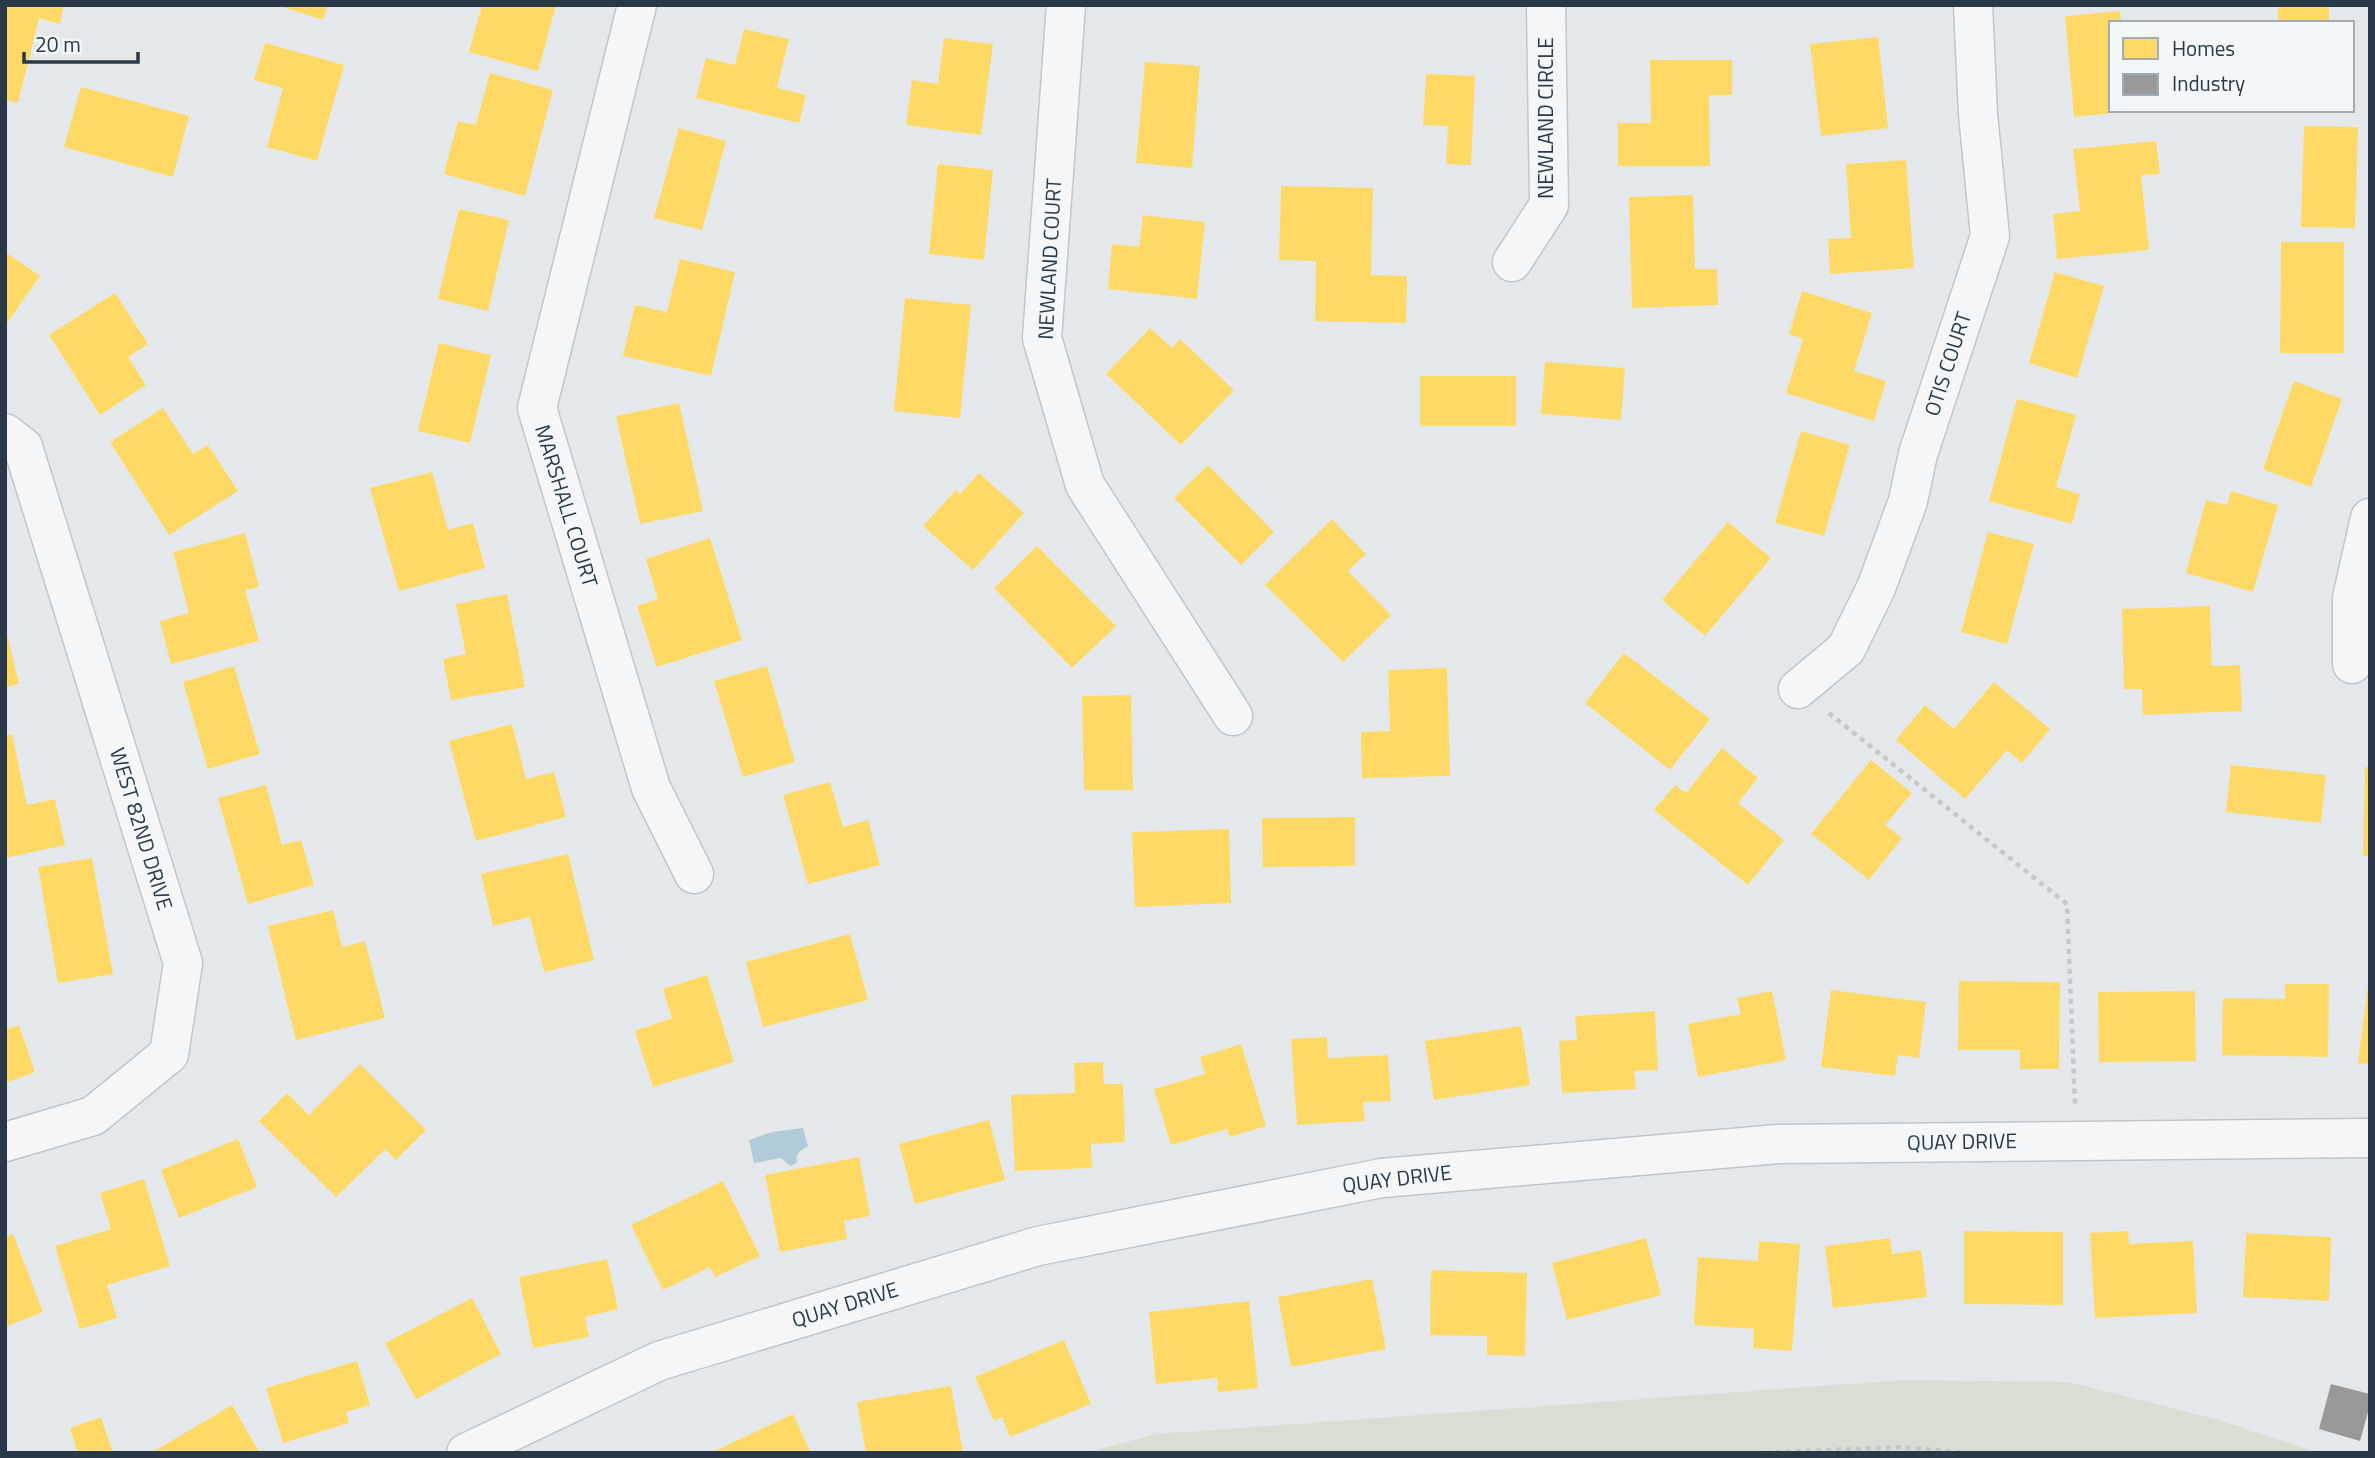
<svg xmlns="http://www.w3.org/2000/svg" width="2375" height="1458" font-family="'Titillium Web',sans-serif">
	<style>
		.green { fill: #d7dfd5 }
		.water { fill: #b1cbd8 }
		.homes { fill: #ffd966 }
		.industry { fill: #999 }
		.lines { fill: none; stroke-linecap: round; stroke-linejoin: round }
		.street-casing { stroke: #c3c6c9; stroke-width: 41 }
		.path { stroke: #c3c8cb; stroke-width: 4.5; stroke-dasharray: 5 5; stroke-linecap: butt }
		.street { stroke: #f5f6f7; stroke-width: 38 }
		.labels { text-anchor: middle; stroke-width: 7; stroke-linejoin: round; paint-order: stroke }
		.street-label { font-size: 21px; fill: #293947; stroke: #f3f7f9 }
	</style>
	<rect width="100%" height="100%" fill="#e5e8eb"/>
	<polygon class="green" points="1903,1380 2069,1382 2219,1420 2319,1453 1085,1453 1156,1434"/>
	<path class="water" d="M803,1128L808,1146C800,1151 795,1153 797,1163L790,1166L781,1158L754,1163L749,1140L772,1132Z"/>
	<g class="homes">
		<polygon points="5,5 64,5 60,24 39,18 18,103 5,100"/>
		<polygon points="276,5 328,5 323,20"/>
		<polygon points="482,5 556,5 538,71 469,52"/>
		<rect x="2278" y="5" width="51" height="18"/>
		<polygon points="2120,11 2121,23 2111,23 2111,110 2124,110 2124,112 2074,117 2065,16"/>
		<polygon points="744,29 789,39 777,88 806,95 799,123 696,98 706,58 735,65"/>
		<polygon points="1878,37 1888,128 1821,136 1810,44"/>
		<polygon points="944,38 993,44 981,135 906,125 912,80 938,84"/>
		<polygon points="265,43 344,65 317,161 267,147 283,88 254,80"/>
		<polygon points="1650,60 1732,60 1732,95 1709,95 1710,166 1618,166 1618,123 1651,123"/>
		<polygon points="1145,62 1200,66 1192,168 1136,163"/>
		<polygon points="490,73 553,90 525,196 444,174 458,121 476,125"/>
		<polygon points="1426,74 1475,76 1471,165 1446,164 1448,126 1423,125"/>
		<polygon points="81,87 189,116 173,177 64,147"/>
		<polygon points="2304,126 2358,127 2355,228 2301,227"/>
		<polygon points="679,128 726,141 702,230 654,218"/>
		<polygon points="2156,141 2160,174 2141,175 2149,250 2057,259 2053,214 2080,211 2073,149"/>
		<polygon points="1906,160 1914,268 1830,274 1828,239 1851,238 1846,164"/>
		<polygon points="938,164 993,170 984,260 929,254"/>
		<polygon points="1281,186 1373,188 1371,275 1407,276 1406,323 1315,321 1316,261 1279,260"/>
		<polygon points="1693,195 1695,269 1717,269 1718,305 1632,308 1629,197"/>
		<polygon points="459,209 509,220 488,311 438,299"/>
		<polygon points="1143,215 1205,222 1197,299 1108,289 1112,244 1139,247"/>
		<polygon points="2281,242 2344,242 2344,353 2280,353"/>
		<polygon points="5,252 40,276 5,326"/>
		<polygon points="680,259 735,272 711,376 623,356 635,305 667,312"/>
		<polygon points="2055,272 2104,286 2077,378 2029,363"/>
		<polygon points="1802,291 1872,313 1854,371 1886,381 1874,421 1786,393 1803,339 1789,334"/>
		<polygon points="115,293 148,344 128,357 146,385 100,415 49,335"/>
		<polygon points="905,298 971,305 960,418 894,411"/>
		<polygon points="1150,328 1172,348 1180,339 1234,390 1181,445 1106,374"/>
		<polygon points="439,343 491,355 470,443 418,431"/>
		<polygon points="1545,362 1625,368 1621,420 1541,414"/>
		<rect x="1420" y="376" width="96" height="50"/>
		<polygon points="2294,381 2342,399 2311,487 2263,469"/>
		<polygon points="2017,399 2076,415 2056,487 2080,494 2072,524 1989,501"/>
		<polygon points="679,403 703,511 640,524 616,416"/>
		<polygon points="163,408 193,454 208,445 238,491 169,535 110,442"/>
		<polygon points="1801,431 1850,445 1824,536 1775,523"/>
		<polygon points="1208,465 1274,532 1241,565 1174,498"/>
		<polygon points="432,472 448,530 473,523 485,568 399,591 370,488"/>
		<polygon points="979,473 1024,513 973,570 923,526 956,490 960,494"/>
		<polygon points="2231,491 2278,505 2253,592 2186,573 2206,500 2227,505"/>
		<polygon points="1332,519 1366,554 1348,571 1391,615 1343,662 1265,585"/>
		<polygon points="1728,522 1771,558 1705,636 1662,600"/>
		<polygon points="1988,532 2034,544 2007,644 1961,632"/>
		<polygon points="245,533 259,587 245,590 259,641 171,664 160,621 189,613 173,552"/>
		<polygon points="710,538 742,640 657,667 637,606 658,599 646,559"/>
		<polygon points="1037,546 1116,626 1072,668 994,588"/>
		<polygon points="507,594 525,687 451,700 443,659 466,654 456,604"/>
		<polygon points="2210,606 2212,666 2240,665 2242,711 2143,715 2142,689 2124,689 2122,609"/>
		<polygon points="5,626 19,684 5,687"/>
		<polygon points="1624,653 1710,719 1670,770 1585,703"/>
		<polygon points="234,666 260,754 208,769 183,682"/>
		<polygon points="767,666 795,762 743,777 714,681"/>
		<polygon points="1447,668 1450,776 1362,778 1361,732 1390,731 1388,670"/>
		<polygon points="1994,682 2050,729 2022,763 2007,750 1965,799 1896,740 1925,705 1954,729"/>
		<polygon points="1131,695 1133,790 1084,790 1082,696"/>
		<polygon points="512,724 526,779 554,772 566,817 476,841 449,741"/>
		<polygon points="12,734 27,805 55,799 65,845 5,858 5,736"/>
		<polygon points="1722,748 1758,778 1738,803 1784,840 1748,885 1654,810 1675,785 1686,793"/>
		<polygon points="1871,760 1912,793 1885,825 1902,838 1869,880 1811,834"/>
		<polygon points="2231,765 2326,775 2321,823 2226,812"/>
		<polygon points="2365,767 2370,767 2370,856 2363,856"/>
		<polygon points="830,782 843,827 868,820 880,865 808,884 783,795"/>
		<polygon points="266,785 282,845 301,840 314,885 248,904 218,798"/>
		<polygon points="1355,817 1355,866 1263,867 1262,818"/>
		<polygon points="1229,829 1231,903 1135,907 1132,832"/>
		<polygon points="568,854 594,960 544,972 530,917 493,926 481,874"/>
		<polygon points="92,858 113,974 58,983 38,867"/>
		<polygon points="333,910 342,947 365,941 385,1018 296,1040 268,926"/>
		<polygon points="850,934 868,1000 763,1027 746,962"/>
		<polygon points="707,975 734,1062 653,1087 635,1031 672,1018 663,989"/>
		<polygon points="1959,981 2060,982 2059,1069 2020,1069 2020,1050 1958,1050"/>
		<polygon points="2285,984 2329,984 2328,1057 2222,1055 2223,998 2285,999"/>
		<polygon points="2368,986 2370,986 2370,1064 2358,1063"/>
		<polygon points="1831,990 1926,1002 1919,1058 1898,1055 1895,1076 1821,1067"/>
		<polygon points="1772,991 1786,1060 1698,1077 1688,1024 1741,1014 1737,998"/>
		<polygon points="2195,991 2196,1061 2099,1062 2098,992"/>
		<polygon points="1655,1011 1658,1070 1634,1071 1636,1089 1562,1093 1559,1041 1577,1040 1575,1016"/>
		<polygon points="19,1025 35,1072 5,1083 5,1030"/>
		<polygon points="1521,1026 1530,1085 1434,1100 1425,1041"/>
		<polygon points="1327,1037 1328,1058 1388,1055 1391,1101 1363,1102 1365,1121 1297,1125 1291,1039"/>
		<polygon points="1241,1044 1266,1126 1230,1137 1227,1129 1171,1145 1154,1089 1205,1074 1200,1057"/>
		<polygon points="1103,1062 1104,1084 1123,1084 1125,1142 1091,1144 1092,1168 1015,1171 1011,1095 1075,1093 1074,1063"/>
		<polygon points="360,1064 426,1130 396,1160 385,1149 336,1197 259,1121 287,1093 309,1115"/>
		<polygon points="989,1120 1005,1180 915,1204 899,1144"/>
		<polygon points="238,1139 257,1187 179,1218 161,1170"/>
		<polygon points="859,1157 870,1216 844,1221 847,1239 780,1252 765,1175"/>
		<polygon points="144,1179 170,1266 107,1285 117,1318 80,1329 55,1246 111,1229 100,1193"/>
		<polygon points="723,1181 760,1256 715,1277 710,1267 663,1290 631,1225"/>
		<polygon points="1964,1231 2063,1232 2063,1305 1964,1304"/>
		<polygon points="2128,1231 2129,1244 2193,1241 2197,1313 2095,1318 2090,1233"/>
		<polygon points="2246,1233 2331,1237 2329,1301 2243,1297"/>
		<polygon points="13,1234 43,1312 5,1327 5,1237"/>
		<polygon points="1646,1238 1661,1295 1567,1320 1552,1263"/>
		<polygon points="1890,1238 1892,1254 1921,1250 1927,1297 1833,1308 1825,1246"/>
		<polygon points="1759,1241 1800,1244 1792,1351 1753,1348 1754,1329 1694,1325 1698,1257 1758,1261"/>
		<polygon points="607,1259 618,1309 585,1317 589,1337 533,1348 519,1277"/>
		<polygon points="1431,1270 1527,1273 1525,1356 1487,1355 1487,1336 1430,1335"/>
		<polygon points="1372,1279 1386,1349 1291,1367 1278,1297"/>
		<polygon points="472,1298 501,1354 416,1399 385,1343"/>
		<polygon points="1249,1301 1258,1388 1218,1392 1217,1378 1156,1384 1149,1312"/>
		<polygon points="1064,1340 1091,1404 1010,1437 1002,1417 994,1421 975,1377"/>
		<polygon points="357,1361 370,1405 346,1412 349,1423 283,1443 266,1388"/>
		<polygon points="951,1386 963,1453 866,1453 857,1402"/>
		<polygon points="232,1405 260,1453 151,1453"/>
		<polygon points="793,1414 811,1453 711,1453"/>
		<polygon points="101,1417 113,1453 78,1453 70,1428"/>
	</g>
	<polygon class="industry" points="2331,1384 2370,1394 2370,1405 2360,1441 2319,1429"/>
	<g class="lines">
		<defs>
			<g id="street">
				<polyline points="637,5 537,408 651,788 694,874"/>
				<polyline points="1066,5 1042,338 1085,485 1233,716"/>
				<polyline points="1512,262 1549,205 1546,5"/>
				<polyline points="5,433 23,447 183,963 169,1054 93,1116 5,1142"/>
				<polyline points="2352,664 2352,598 2370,518"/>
				<polyline points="1798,689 1846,649 1876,588 1908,501 1918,454 1990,236 1978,114 1973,5"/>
				<polyline points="466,1453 659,1361 1038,1246 1382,1178 1778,1144 2370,1138"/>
			</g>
		</defs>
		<use href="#street" class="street-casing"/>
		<g class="path">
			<polyline points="1829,713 2067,904 2075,1104"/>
			<polyline points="1756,1453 1902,1447 1967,1453"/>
		</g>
		<use href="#street" class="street"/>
	</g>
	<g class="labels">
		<g class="street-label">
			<text transform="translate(1546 118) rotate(-90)" y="7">NEWLAND CIRCLE</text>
			<text transform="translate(1050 259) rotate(-87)" y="7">NEWLAND COURT</text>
			<text transform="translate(1948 364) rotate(-72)" y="7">OTIS COURT</text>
			<text transform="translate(566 506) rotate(73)" y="7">MARSHALL COURT</text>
			<text transform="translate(141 829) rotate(73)" y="7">WEST 82ND DRIVE</text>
			<text transform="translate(1962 1142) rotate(-1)" y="7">QUAY DRIVE</text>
			<text transform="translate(1397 1179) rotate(-7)" y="7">QUAY DRIVE</text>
			<text transform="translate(845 1305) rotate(-17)" y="7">QUAY DRIVE</text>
		</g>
	</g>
	<rect width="2375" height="1458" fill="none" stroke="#293947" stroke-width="14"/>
	<rect x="2109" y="21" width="245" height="91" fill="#f3f7f9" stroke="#a2abb2" stroke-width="2"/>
	<rect x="2123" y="38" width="35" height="21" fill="#ffd966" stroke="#a2abb2" stroke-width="2"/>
	<text x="2172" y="56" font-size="21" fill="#293947">Homes</text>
	<rect x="2123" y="74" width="35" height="21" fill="#999999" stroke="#a2abb2" stroke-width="2"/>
	<text x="2172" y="91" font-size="21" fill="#293947">Industry</text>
	<path d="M24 52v10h114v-10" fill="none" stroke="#293947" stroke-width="3.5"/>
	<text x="35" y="52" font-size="21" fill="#293947" stroke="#f3f7f9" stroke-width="5" paint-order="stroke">20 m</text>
</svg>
